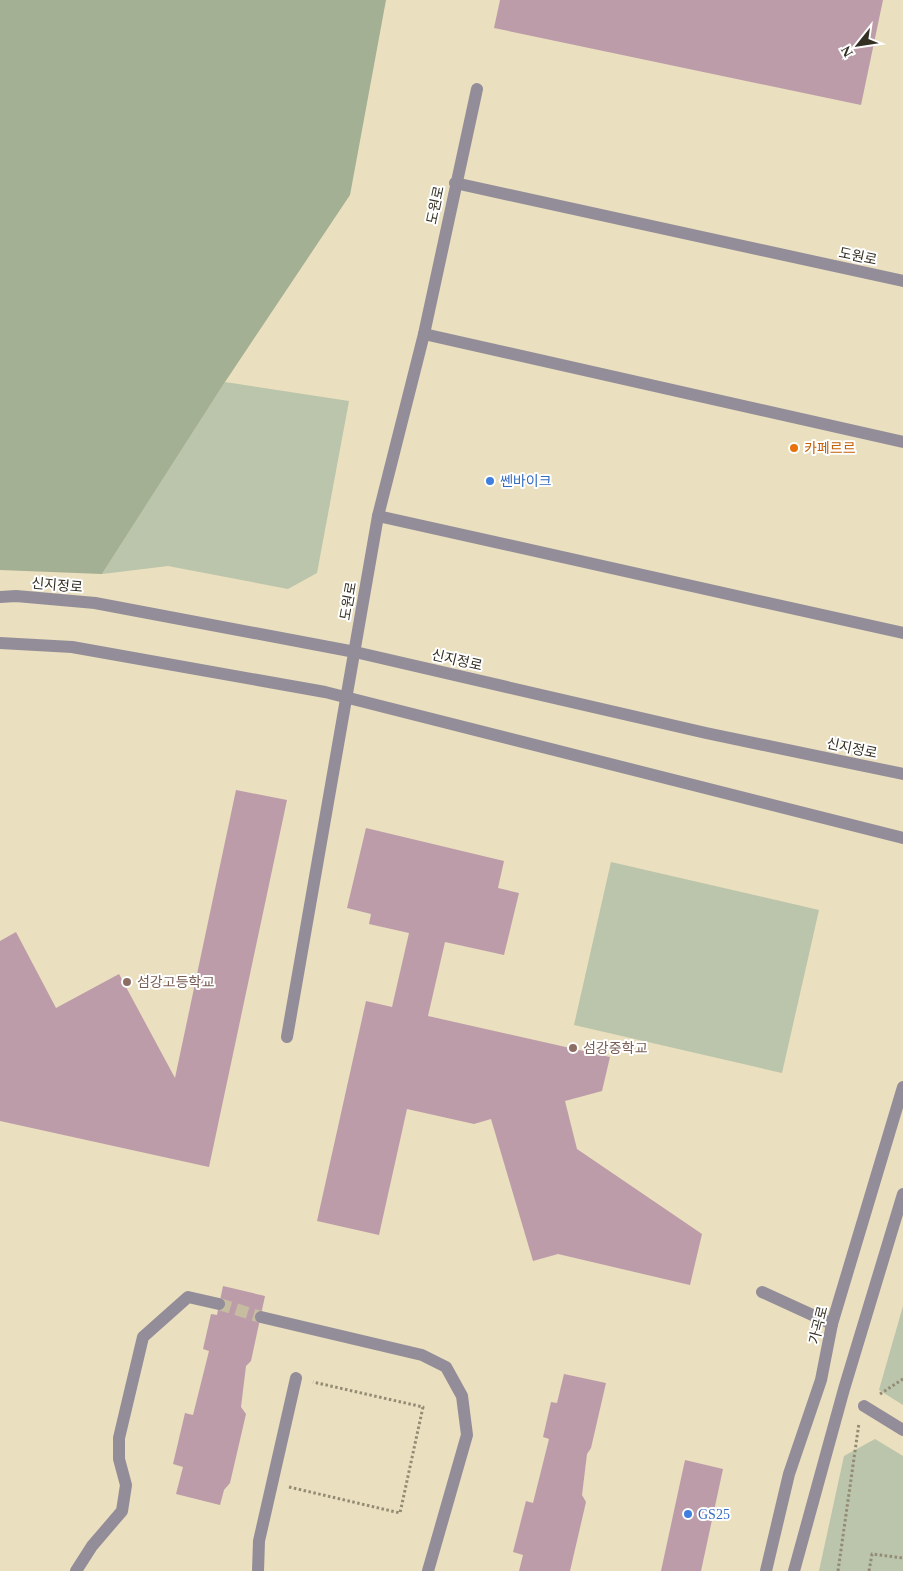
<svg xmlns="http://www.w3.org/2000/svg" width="903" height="1571" font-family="'Times New Roman','Noto Sans KR',serif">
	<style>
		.green { fill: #bac5ab }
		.forest { fill: #a3b093 }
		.building { fill: #bd9caa }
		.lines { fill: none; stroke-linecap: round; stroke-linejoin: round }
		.minor-tunnel { stroke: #c6bc9f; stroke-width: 12; stroke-dasharray: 12 6; stroke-linecap: butt }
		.path { stroke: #938b74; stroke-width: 3; stroke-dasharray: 2.5 2.5; stroke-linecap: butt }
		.minor { stroke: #938d99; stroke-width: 12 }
		.food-dot { fill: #e8710a; stroke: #fff; stroke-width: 2 }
		.shop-dot { fill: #3f7fe0; stroke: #fff; stroke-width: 2 }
		.education-dot { fill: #8d6e63; stroke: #fff; stroke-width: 2 }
		.labels { text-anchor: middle; stroke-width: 4; stroke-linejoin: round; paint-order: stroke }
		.street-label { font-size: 14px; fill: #343024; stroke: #fff }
		.food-label { font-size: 14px; fill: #c56008; stroke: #fff; text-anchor: start }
		.shop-label { font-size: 14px; fill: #366cbe; stroke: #fff; text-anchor: start }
		.education-label { font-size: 14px; fill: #785e54; stroke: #fff; text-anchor: start }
	</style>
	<rect width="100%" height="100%" fill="#eadfbe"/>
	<g class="green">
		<polygon points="225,382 349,401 317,573 288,589 168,566 102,574"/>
		<polygon points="611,862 819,910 782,1073 574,1025"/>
		<polygon points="903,1306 903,1405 879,1390"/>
		<polygon points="875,1439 903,1456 903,1571 819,1571 844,1456"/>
	</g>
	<polygon class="forest" points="0,0 386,0 350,195 225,382 102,574 0,570"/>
	<g class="building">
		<polygon points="500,0 883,0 861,105 494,28"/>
		<polygon points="236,790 287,800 209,1167 0,1121 0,941 16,932 56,1008 119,974 175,1078"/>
		<polygon points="366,828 504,861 498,888 519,893 504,955 445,942 428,1016 610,1057 602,1091 565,1101 577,1149 702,1234 690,1285 558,1254 533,1261 491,1119 474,1124 407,1109 379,1235 317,1221 366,1001 392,1007 409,933 369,924 371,914 347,908"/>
		<polygon points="223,1286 265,1296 251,1361 246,1366 241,1407 246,1414 230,1483 224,1490 220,1505 176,1494 183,1467 173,1464 185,1413 193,1415 209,1351 203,1349 211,1314 217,1315"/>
		<polygon points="564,1374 606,1383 591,1448 587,1454 582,1495 586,1502 570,1571 519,1571 523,1555 513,1552 526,1501 533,1503 549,1439 543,1437 551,1402 557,1403"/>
		<polygon points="685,1460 723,1469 701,1571 661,1571"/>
	</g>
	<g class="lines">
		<polyline class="minor-tunnel" points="219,1304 261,1317"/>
		<g class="path">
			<polyline points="880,1394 903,1379"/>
			<polyline points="289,1487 400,1513 423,1407 313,1382"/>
			<polyline points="838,1571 859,1423"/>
			<polyline points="869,1571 872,1554 903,1558"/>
		</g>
		<g class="minor">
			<polyline points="455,183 903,281"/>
			<polyline points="424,334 903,442"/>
			<polyline points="378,516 903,633"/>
			<polyline points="0,597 16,596 95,603 355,652 706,733 903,774"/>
			<polyline points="0,643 72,647 325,692 903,838"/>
			<polyline points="287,1037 378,516 424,334 477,89"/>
			<polyline points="762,1292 832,1324"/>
			<polyline points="261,1317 422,1355 446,1367 462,1396 467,1435 428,1571"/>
			<polyline points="864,1406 903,1430"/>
			<polyline points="76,1571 92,1546 122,1511 126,1485 119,1459 119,1438 143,1337 188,1297 219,1304"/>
			<polyline points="258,1571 259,1541 296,1378"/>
			<polyline points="766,1571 789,1474 821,1380 832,1324 903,1087"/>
			<polyline points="794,1571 844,1389 903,1194"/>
		</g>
	</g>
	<circle class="food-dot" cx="794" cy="448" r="5"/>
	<g class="shop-dot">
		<circle cx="490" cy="481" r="5"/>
		<circle cx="688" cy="1514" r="5"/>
	</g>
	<g class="education-dot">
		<circle cx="127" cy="982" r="5"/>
		<circle cx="573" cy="1048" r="5"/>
	</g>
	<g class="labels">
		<g class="street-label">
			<text transform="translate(435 205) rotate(-78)" y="5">도원로</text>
			<text transform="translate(858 256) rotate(12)" y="5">도원로</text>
			<text transform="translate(57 585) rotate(5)" y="5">신지정로</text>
			<text transform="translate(348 601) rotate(-80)" y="5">도원로</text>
			<text transform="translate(457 660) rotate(13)" y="5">신지정로</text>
			<text transform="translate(852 748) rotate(12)" y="5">신지정로</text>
			<text transform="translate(818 1325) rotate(-76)" y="5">가곡로</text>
		</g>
		<g class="food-label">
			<text x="804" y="453">카페르르</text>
		</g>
		<g class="shop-label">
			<text x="500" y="486">쎈바이크</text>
			<text x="698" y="1519">GS25</text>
		</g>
		<g class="education-label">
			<text x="137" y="987">섬강고등학교</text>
			<text x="583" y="1053">섬강중학교</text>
		</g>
	</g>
	<g transform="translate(858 45) rotate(240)" stroke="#ffffff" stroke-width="4" paint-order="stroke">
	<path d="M0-4L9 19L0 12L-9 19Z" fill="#343024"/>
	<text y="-8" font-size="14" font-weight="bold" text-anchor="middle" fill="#343024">N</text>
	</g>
</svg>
